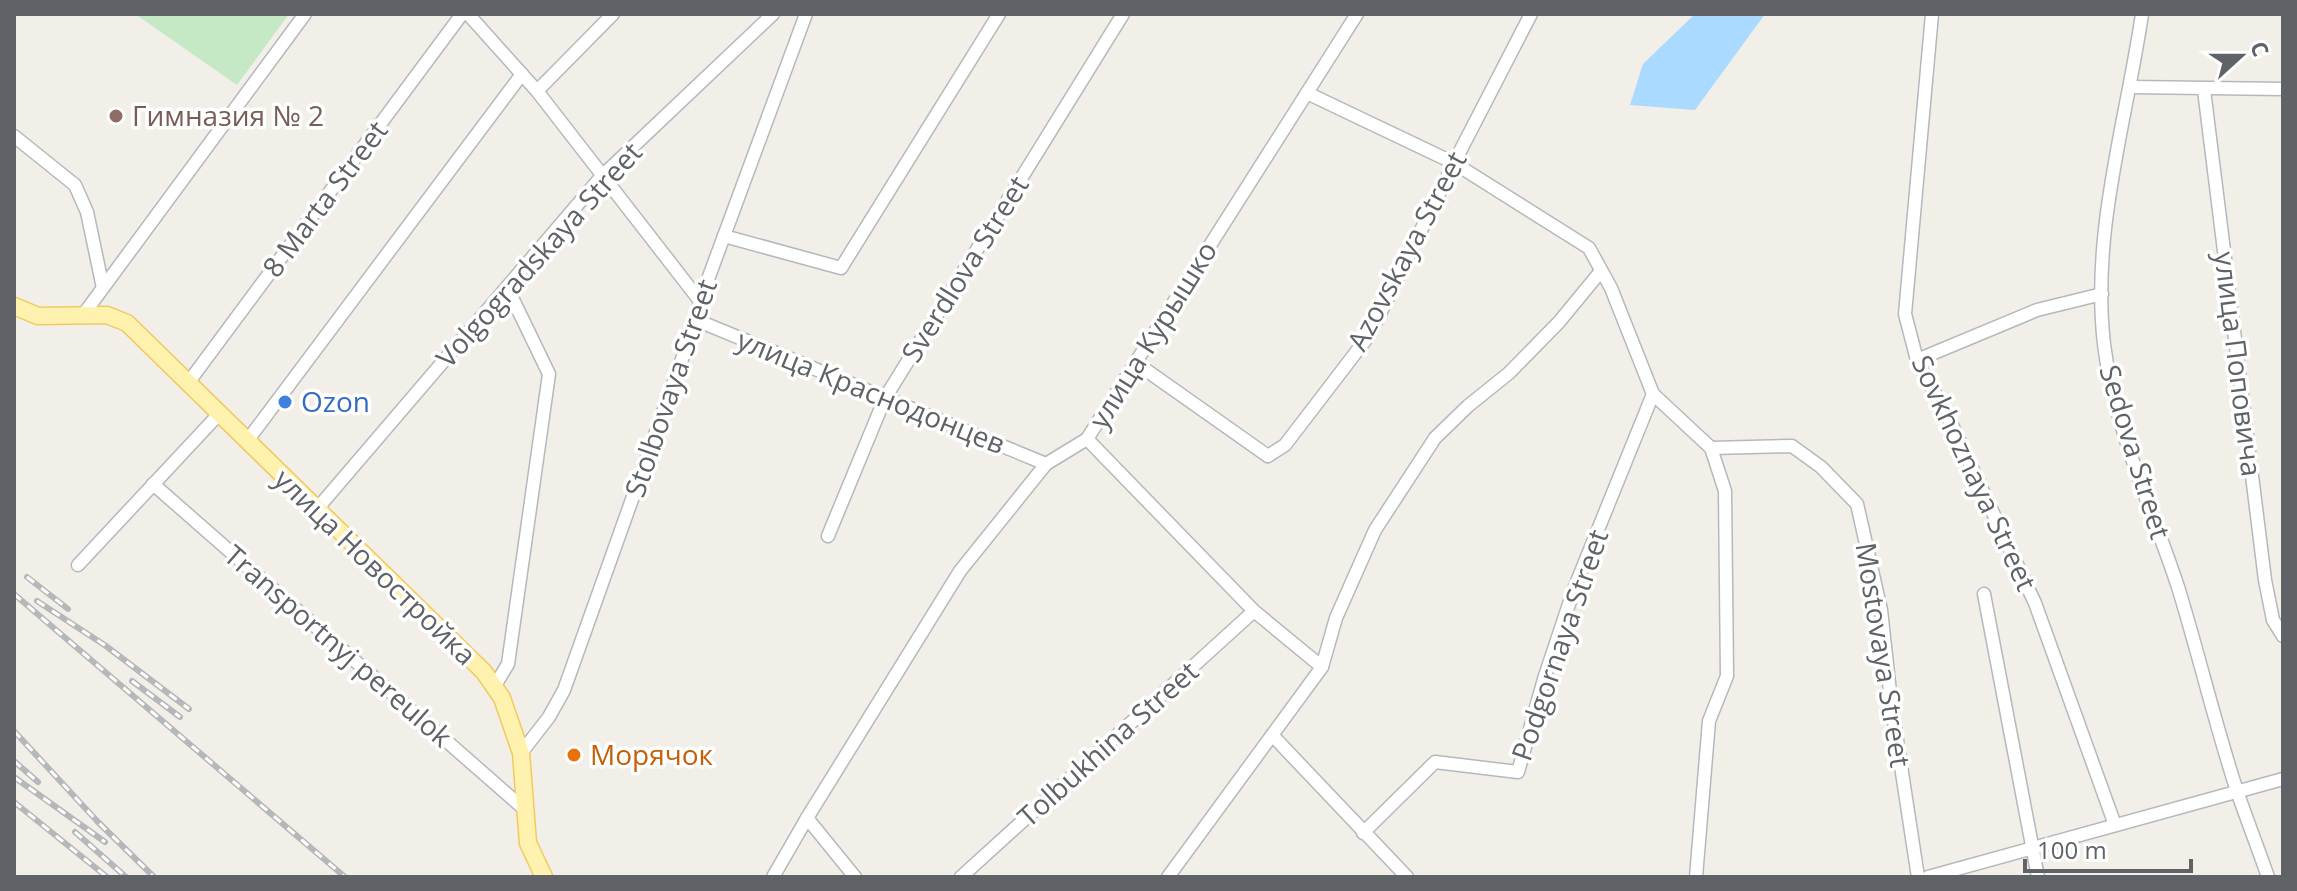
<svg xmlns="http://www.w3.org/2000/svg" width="2297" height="891" font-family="'Open Sans',sans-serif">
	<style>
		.park { fill: #c5e8c5 }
		.water { fill: #aadaff }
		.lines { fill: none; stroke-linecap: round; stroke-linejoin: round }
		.minor-casing { stroke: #b5b8bc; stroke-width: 15 }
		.major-casing { stroke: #f2c960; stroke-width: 19 }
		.minor { stroke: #fff; stroke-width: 12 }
		.major { stroke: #fff2af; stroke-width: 16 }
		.rail-casing { stroke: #b6b7b8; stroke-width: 6 }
		.rail { stroke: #fff; stroke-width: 3; stroke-dasharray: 9; stroke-linecap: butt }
		.education-dot { fill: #8d6e63; stroke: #fff; stroke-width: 3 }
		.shop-dot { fill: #3f7fe0; stroke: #fff; stroke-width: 3 }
		.food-dot { fill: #e8710a; stroke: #fff; stroke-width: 3 }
		.labels { text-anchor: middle; stroke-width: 7; stroke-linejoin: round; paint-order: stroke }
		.education-label { font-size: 28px; fill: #785e54; stroke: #fff; text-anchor: start }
		.street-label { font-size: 28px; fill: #5f6368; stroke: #fff }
		.shop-label { font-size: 28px; fill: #366cbe; stroke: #fff; text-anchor: start }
		.food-label { font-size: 28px; fill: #c56008; stroke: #fff; text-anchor: start }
	</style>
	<rect width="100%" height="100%" fill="#f1efe8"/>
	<polygon class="park" points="135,14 289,14 237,85"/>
	<polygon class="water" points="1695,14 1765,14 1695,110 1630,105 1643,64"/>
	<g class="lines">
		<defs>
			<g id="minor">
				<polyline points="468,14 537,91 700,301"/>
				<polyline points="1932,14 1905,314 1917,360 1951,423 2035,603 2115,825"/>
				<path d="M2142,14C2126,123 2091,233 2104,344C2114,428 2152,508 2178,587C2199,655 2215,724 2237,791C2247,820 2258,848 2268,877"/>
				<polyline points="2131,87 2283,89"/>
				<polyline points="2204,90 2265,580 2273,620 2283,636"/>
				<polyline points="537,91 613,14"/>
				<polyline points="1307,93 1454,163 1589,248 1611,288 1653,394 1711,448 1725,491 1727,676 1709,721 1696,877"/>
				<polyline points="14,136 75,185 87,212 103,288"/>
				<polyline points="724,236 841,268 999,14"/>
				<polyline points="83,315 305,14"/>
				<polyline points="696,320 1046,464"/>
				<polyline points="1917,360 2037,310 2102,294"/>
				<polyline points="1136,363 1268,456 1285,445 1370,334 1454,163 1531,14"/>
				<polyline points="188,383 462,14"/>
				<polyline points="1087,439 1254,611 1322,667"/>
				<polyline points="247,441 522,74"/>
				<polyline points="1711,448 1792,446 1821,467 1857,504 1881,610 1891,701 1918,877"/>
				<polyline points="153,484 523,808"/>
				<polyline points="317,509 602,176 773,14"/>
				<polyline points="828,536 885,398 1123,14"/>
				<polyline points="78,565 219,414"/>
				<polyline points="1984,594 2038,877"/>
				<polyline points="494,687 508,664 549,374 507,287"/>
				<polyline points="1272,735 1407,877"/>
				<polyline points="521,753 549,717 564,690 696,320 700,301 806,14"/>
				<polyline points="807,818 855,877"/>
				<polyline points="1363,833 1435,762 1518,772 1544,679 1574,589 1653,394"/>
				<polyline points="773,877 807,818 960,571 1046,464 1087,439 1357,14"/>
				<polyline points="961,877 1254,611"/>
				<polyline points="1168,877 1322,667 1336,618 1375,530 1435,438 1468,406 1509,373 1559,322 1601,271"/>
				<polyline points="1928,877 2283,779"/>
			</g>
			<polyline id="major" points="14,306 38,316 107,315 127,323 484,672 502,698 521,753 528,843 544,877"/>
		</defs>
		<use href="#minor" class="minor-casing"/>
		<use href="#major" class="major-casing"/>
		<use href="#minor" class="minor"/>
		<use href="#major" class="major"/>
		<defs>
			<g id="rail">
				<polyline points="27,577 68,609"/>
				<polyline points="14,594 345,877"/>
				<polyline points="37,601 106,646 189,709"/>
				<polyline points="132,681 180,717"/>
				<polyline points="14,731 98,822 154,877"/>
				<polyline points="14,761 38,782"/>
				<polyline points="14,777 105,842"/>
				<polyline points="14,802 107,877"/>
				<polyline points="75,832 126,877"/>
			</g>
		</defs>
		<use href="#rail" class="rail-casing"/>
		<use href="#rail" class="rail"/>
	</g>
	<circle class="education-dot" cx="116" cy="116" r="8"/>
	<circle class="shop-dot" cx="285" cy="402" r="8"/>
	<circle class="food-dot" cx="574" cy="755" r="8"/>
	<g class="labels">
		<g class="education-label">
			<text x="132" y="126">Гимназия № 2</text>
		</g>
		<g class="street-label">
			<text transform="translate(325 199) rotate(-53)" y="10">8 Marta Street</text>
			<text transform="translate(1407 251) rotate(-62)" y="10">Azovskaya Street</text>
			<text transform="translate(539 255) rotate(-48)" y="10">Volgogradskaya Street</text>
			<text transform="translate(965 269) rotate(-58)" y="10">Sverdlova Street</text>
			<text transform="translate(1153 335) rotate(-58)" y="10">улица Курышко</text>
			<text transform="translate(2238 364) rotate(83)" y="10">улица Поповича</text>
			<text transform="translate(671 388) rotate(-71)" y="10">Stolbovaya Street</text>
			<text transform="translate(871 392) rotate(22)" y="10">улица Краснодонцев</text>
			<text transform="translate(2135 452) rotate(73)" y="10">Sedova Street</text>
			<text transform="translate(1974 473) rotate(65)" y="10">Sovkhoznaya Street</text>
			<text transform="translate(375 567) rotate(44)" y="10">улица Новостройка</text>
			<text transform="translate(1560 645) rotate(-71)" y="10">Podgornaya Street</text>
			<text transform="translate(338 646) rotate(41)" y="10">Transportnyj pereulok</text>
			<text transform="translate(1883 655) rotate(81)" y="10">Mostovaya Street</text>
			<text transform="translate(1108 744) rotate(-42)" y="10">Tolbukhina Street</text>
		</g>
		<g class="shop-label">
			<text x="301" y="412">Ozon</text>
		</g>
		<g class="food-label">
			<text x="590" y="765">Морячок</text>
		</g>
	</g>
	<rect width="2297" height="891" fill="none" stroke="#5f6368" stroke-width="32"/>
	<g transform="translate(2241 56) rotate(69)" stroke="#ffffff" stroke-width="6" paint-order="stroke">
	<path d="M0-6L14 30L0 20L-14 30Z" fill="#5f6368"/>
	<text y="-12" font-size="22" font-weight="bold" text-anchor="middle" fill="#5f6368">С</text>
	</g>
	<path d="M2025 859v12h166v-12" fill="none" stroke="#5f6368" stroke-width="4"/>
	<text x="2037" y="859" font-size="24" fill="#5f6368" stroke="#ffffff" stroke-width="6" paint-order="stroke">100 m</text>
</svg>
